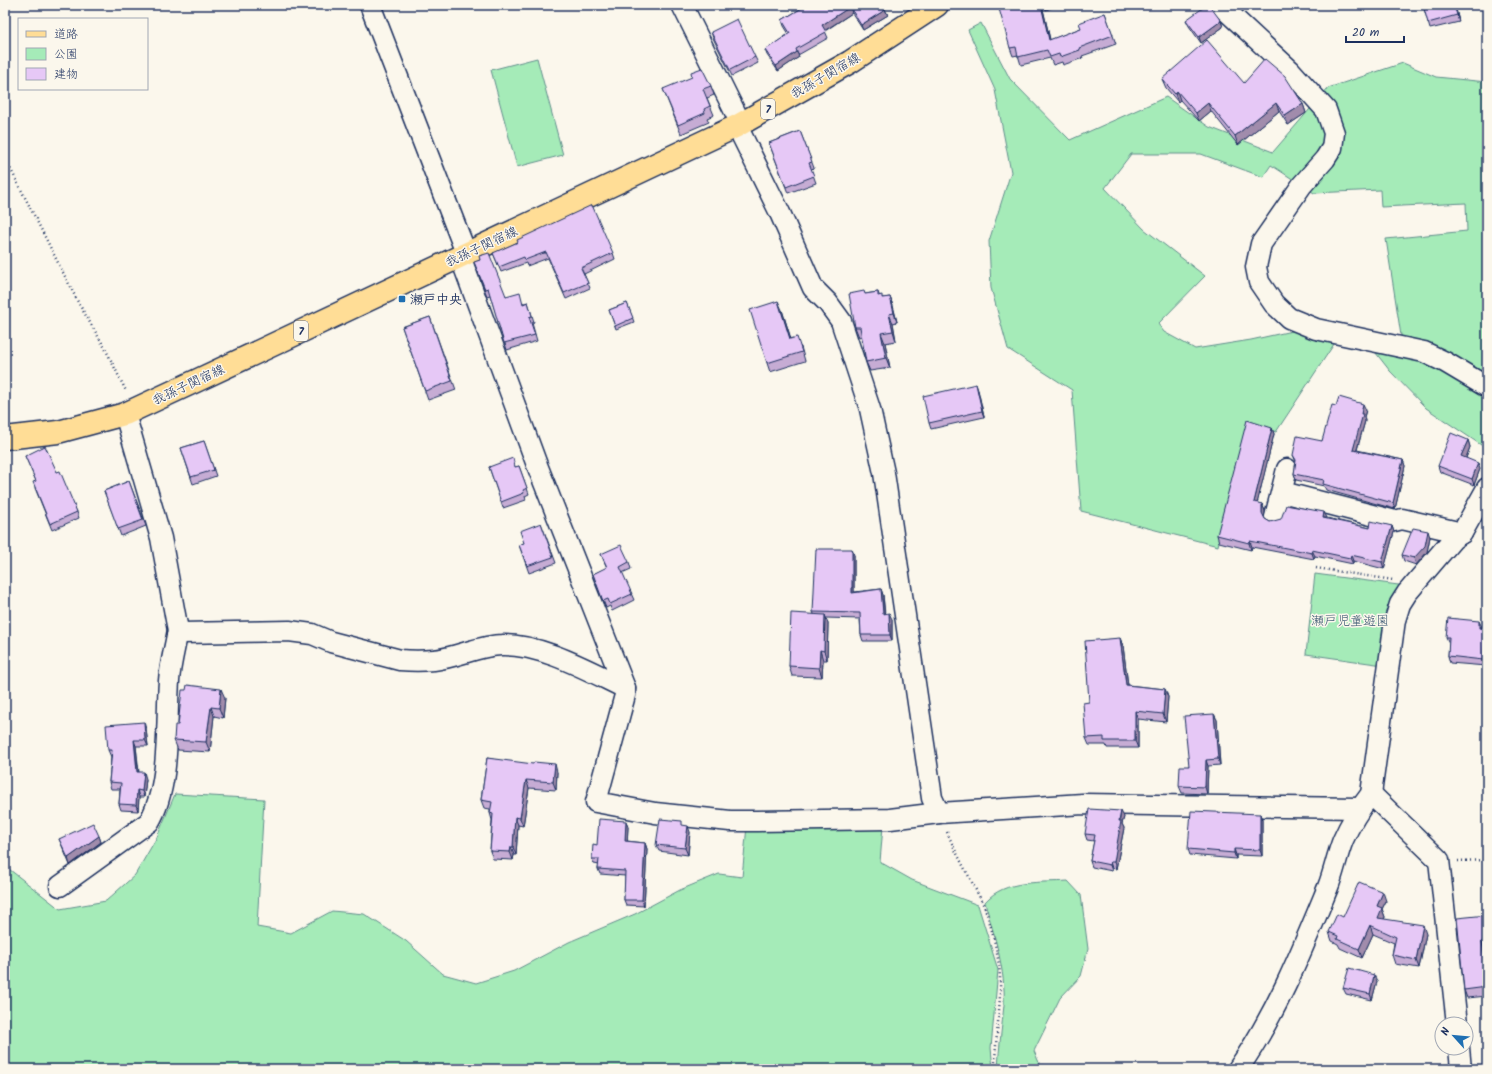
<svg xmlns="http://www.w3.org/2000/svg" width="1492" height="1074" font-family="Kalam,'Klee One',sans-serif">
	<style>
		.green { fill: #a5ebb8; stroke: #608d8b }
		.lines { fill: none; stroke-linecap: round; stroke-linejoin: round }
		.minor-casing { stroke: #1b2f5e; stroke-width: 23 }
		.major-casing { stroke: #1b2f5e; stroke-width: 25 }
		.path { stroke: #1b2f5e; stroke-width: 2.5; stroke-dasharray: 1 3; stroke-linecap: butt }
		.minor { stroke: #fbf7ec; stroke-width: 20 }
		.major { stroke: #ffdd96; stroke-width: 22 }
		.wall { fill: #c6acd4; stroke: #1b2f5e }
		.shaded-wall { fill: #a18cac; stroke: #1b2f5e }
		.building { fill: #e6c8f6; stroke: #1b2f5e }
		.poi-dot { fill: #1f6fb2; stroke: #fbf7ec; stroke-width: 1.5 }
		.labels { text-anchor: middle; stroke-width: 3; stroke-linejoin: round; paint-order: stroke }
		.shield { fill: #fbf7ec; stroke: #5e6b89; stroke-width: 1 }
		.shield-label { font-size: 12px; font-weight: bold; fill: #1b2f5e }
		.street-label { font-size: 13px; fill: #1b2f5e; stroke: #fbf7ec }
		.poi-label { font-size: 13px; font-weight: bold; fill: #1b2f5e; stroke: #fbf7ec; text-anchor: start }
		.park-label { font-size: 13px; fill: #375570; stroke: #fbf7ec }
	</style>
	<rect width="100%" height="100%" fill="#fbf7ec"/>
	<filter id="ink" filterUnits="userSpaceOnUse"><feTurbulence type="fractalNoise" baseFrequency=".025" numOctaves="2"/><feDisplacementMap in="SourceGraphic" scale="8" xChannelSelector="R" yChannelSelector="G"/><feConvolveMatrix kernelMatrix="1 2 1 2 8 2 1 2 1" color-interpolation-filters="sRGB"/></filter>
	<g filter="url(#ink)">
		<g class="green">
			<polygon points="981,23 1010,79 1070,140 1166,97 1209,127 1273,152 1328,88 1403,63 1436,77 1487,82 1487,382 1402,342 1386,239 1467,231 1466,203 1381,207 1380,190 1314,193 1271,165 1263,177 1201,154 1131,154 1105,188 1144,229 1205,276 1158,324 1164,332 1195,349 1251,340 1301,329 1338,338 1276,432 1252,426 1227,504 1218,546 1081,511 1072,390 1008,349 991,288 989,241 1011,172 995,90 968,30"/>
			<polygon points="537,58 563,155 517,167 491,70"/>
			<polygon points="1372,348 1404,352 1487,390 1487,449 1426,408 1390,371"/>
			<polygon points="1315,574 1406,586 1383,665 1306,654"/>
			<polygon points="175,794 264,799 257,927 291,933 332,911 364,914 406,941 443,974 476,983 514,971 569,942 635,914 680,890 719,874 742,877 747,826 883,826 880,862 912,880 978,905 998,970 991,1048 993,1069 5,1069 5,866 60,909 106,901 135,875 157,837"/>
			<path d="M1068,881L1081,895L1088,949L1081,976L1060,998L1034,1051L1040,1065L1053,1066L1061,1069H998C999,1047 1002,1026 1004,1005C1006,970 994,936 985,902C1005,879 1041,883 1068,881Z"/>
		</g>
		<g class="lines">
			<defs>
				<g id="minor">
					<polyline points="370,5 466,253"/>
					<polyline points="682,5 741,124"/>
					<polyline points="1220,5 1290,70 1326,110 1334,133 1332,148 1325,159 1302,185 1261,244 1256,267 1259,282 1274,304 1289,318 1316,329 1424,352 1445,362 1487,387"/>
					<polyline points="737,126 780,213 813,288 828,303 841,321 870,409 884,473 932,798 939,813"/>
					<polyline points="460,256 537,465 625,688 625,695 596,802 655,813 730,821 757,821 890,819 939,813 1083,804 1360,808"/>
					<path d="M125,414L161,538L176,620L178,630L182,633L289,631L312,634L331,642L400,660C411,661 423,661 434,660C455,658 481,645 502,645C542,644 589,671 625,688"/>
					<polyline points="1282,492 1395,521 1402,519 1462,533"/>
					<polyline points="1275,517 1287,469"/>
					<polyline points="1371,794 1439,860 1457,1024"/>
					<path d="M60,886L149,822C171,786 166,723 169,681C170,665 175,647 178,630"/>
					<polyline points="1459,1048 1461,1069"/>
					<path d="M1238,1069C1277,1013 1302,950 1328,887C1334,872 1337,855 1343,840C1350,824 1360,808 1371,794L1395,620L1400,604L1407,593L1453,539L1462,533L1487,488"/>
				</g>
				<polyline id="major" points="5,438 58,432 125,414 198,380 737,126 850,62 937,5"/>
			</defs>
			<use href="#minor" class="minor-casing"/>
			<use href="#major" class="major-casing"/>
			<g class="path">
				<polyline points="5,158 79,304 105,348 126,391"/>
				<polyline points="1316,568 1393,580"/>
				<path d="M947,832C958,858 972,881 984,906C991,923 996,947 999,965C1003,999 995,1035 995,1069"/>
				<polyline points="1458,861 1487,860"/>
			</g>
			<use href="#minor" class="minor"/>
			<use href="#major" class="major"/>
		</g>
		<g class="wall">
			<polygon points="807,5 883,5 888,15 863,30 852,13 825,31 828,38 798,55 799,57 778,71 767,55 765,50 789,34 784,26 782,20"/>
			<polygon points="1042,5 1050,40 1081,28 1105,13 1116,44 1082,56 1083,58 1063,65 1062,62 1053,65 1050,58 1021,65 1018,55 1013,56 1010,48"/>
			<polygon points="1044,5 1058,5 1046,10"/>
			<polygon points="1423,5 1455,5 1459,22 1430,29"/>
			<polygon points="1186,20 1221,21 1223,27 1201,43 1189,26"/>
			<polygon points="711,32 755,57 758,63 732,76 713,38"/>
			<polygon points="1162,79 1244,83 1303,104 1306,113 1288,125 1279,111 1238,145 1211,111 1199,121 1180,100 1178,102 1166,88"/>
			<polygon points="711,86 714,95 707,98 714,115 707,118 709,122 681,134 663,89"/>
			<polygon points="800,131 814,168 811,169 816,183 788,193 769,143"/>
			<polygon points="493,253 613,253 615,259 584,274 590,288 566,299 548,258 527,266 526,263 501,272"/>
			<polygon points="474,262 506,296 524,303 528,302 534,322 532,323 537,341 507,350 490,295 487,296"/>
			<polygon points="878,292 879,295 883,298 890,297 893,306 897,322 893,323 896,341 885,343 890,368 870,371 866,362 861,336 859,337 855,327 865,294"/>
			<polygon points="627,303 634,322 616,329 609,310"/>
			<polygon points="782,310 791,339 801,347 805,361 770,372 767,363"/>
			<polygon points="430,317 456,390 428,400 402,327"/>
			<polygon points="978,390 984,417 931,429 929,423"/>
			<polygon points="1336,406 1366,410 1364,417 1365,421 1357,450 1403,460 1405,466 1395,509 1326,490 1324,486 1296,480 1294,474 1296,462 1293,455 1322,441"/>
			<polygon points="1272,428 1274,434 1257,503 1262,504 1265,511 1264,518 1265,519 1270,522 1327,518 1370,528 1392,526 1394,532 1384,569 1353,561 1353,564 1315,556 1314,559 1252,547 1251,550 1219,542 1217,535"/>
			<polygon points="1468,440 1470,447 1466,458 1480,469 1474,485 1440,472 1438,466"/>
			<polygon points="204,441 216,476 193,484 181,448"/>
			<polygon points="25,456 57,472 77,512 79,518 52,530 35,488 36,481"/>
			<polygon points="519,466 529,494 525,496 526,500 503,508 489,467 516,467"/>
			<polygon points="129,481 146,526 121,536 104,491"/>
			<polygon points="541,523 556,563 529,573 519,545 524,543"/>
			<polygon points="1430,537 1427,552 1416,565 1404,561 1402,555"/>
			<polygon points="601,554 629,562 631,569 622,573 634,600 612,611 610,606 606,608 593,574 607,568"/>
			<polygon points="854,555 854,592 881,589 883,595 885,614 892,619 892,641 863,641 861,635 860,619 826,618 828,624 827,660 823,660 822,677 792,676 789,666 814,614 813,612"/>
			<polygon points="1482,627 1487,654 1487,680 1486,660 1486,666 1450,663 1448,656 1449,643 1446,637"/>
			<polygon points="1120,638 1123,646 1128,685 1165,689 1168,697 1166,722 1138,719 1138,748 1107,748 1106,745 1089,745 1086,738 1089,702"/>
			<polygon points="225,698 223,718 214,716 210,752 178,750 174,740 178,725"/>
			<polygon points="1214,714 1217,720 1220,765 1208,766 1207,794 1182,793 1179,786"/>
			<polygon points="146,729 148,746 136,746 139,772 146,779 144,797 139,797 138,811 121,810 119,804 120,789 111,789 109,782 111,757 108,750"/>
			<polygon points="487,758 557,772 556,790 529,788 523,826 518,825 516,855 514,855 513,860 493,859 490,851 492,820 490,813 490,809 484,808 481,800"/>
			<polygon points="1260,814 1262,820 1262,856 1236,855 1236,859 1190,855 1188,849"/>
			<polygon points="1124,817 1122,824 1124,828 1116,869 1112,868 1112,871 1092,867 1090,861 1094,841 1087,840 1085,834"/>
			<polygon points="628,827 627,841 645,843 647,849 644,906 626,905 624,900 625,876 600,874 598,869 599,865 594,864 592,859"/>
			<polygon points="690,832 688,855 659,851 656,845"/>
			<polygon points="99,836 101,842 70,865 59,839"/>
			<polygon points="1386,901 1382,909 1385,917 1384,919 1426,934 1419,968 1395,964 1392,955 1394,943 1373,934 1362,958 1340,948 1338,944 1332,941 1329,932 1343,917"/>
			<polygon points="1487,915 1487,949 1485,949 1487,967 1487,996 1467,998 1464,990"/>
			<polygon points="1377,981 1372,1000 1346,994 1343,988"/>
		</g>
		<g class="shaded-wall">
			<polygon points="1041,5 1042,5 1052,48 1049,40"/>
			<polygon points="1454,5 1455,5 1459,22 1457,15"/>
			<polygon points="850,7 852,13 824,31 822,25"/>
			<polygon points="885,10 888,15 863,30 861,25"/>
			<polygon points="1221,21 1223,27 1201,43 1199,37"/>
			<polygon points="797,52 799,57 778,71 776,66"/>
			<polygon points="1177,91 1180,100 1178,102 1175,94"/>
			<polygon points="1208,103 1211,111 1199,121 1196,113"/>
			<polygon points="1276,103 1279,111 1238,145 1235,136"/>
			<polygon points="1303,104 1306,113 1288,125 1285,116"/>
			<polygon points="890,297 893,306 897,322 894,313"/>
			<polygon points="778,301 782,310 794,349 790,339"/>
			<polygon points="889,314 893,323 896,341 893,331"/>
			<polygon points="881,333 885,343 890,368 886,358"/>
			<polygon points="976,384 978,390 984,417 982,411"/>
			<polygon points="1363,404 1366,410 1364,417 1365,421 1355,456 1353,450"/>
			<polygon points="1272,428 1274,434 1256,508 1254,502"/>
			<polygon points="1468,440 1470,447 1464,463 1461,456"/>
			<polygon points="1403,460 1405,466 1395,509 1393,503"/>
			<polygon points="1478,463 1480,469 1474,485 1472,479"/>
			<polygon points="1262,504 1265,511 1264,520 1262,513"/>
			<polygon points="1324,512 1327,518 1323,518"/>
			<polygon points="1392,526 1394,532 1384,569 1382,562"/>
			<polygon points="1428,531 1430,537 1427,552 1416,565 1414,558"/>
			<polygon points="1250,541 1252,547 1251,550 1249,543"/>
			<polygon points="852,549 854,555 854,599 852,593"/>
			<polygon points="1312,550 1315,556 1314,559 1312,553"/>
			<polygon points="1351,555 1353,561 1353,564 1350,558"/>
			<polygon points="881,589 883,595 885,620 883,614"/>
			<polygon points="889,613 892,619 892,641 890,635"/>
			<polygon points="825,615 828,624 827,660 824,651"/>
			<polygon points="1479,621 1482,627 1481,635 1479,628"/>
			<polygon points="1486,629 1487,631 1487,650 1486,666 1483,660"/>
			<polygon points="1120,638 1123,646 1129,693 1126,685"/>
			<polygon points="820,650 823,660 822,677 819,668"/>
			<polygon points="221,689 225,698 223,718 219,708"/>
			<polygon points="1165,689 1168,697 1166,722 1163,714"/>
			<polygon points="211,707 214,716 210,752 206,742"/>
			<polygon points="1135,711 1138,719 1138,748 1135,741"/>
			<polygon points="1214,714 1217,720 1220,765 1218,759"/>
			<polygon points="144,722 146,729 148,746 145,740"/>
			<polygon points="134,740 136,746 139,778 137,772"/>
			<polygon points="1206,760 1208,766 1207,794 1205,787"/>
			<polygon points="555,764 557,772 556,790 553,782"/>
			<polygon points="144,772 146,779 144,797 142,791"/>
			<polygon points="526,780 529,788 523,826 520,818"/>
			<polygon points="137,790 139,797 138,811 136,805"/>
			<polygon points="1121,811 1124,817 1122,824 1124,828 1116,869 1114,862"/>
			<polygon points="1260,814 1262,820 1262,856 1260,850"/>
			<polygon points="515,817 518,825 516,855 513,847"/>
			<polygon points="626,821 628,827 627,847 625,841"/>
			<polygon points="688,826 690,832 688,855 685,848"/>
			<polygon points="99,836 101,842 70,865 68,858"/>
			<polygon points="645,843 647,849 644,906 642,900"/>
			<polygon points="511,847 514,855 513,860 510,852"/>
			<polygon points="1234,849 1236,855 1236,859 1234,853"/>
			<polygon points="1110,862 1112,868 1112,871 1110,865"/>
			<polygon points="1383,892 1386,901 1382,909 1385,917 1381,926 1378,918 1377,906"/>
			<polygon points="1370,925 1373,934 1362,958 1359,949"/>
			<polygon points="1423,925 1426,934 1419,968 1416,960"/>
			<polygon points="1482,941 1485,949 1487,967 1487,988"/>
			<polygon points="1374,975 1377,981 1372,1000 1370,994"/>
		</g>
		<g class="building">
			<polygon points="807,5 883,5 885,10 861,25 850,7 822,25 826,32 796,49 797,52 776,66 765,50 790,33 782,20"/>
			<polygon points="998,5 1041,5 1049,40 1081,28 1079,23 1105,13 1113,35 1079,48 1080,50 1060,57 1059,54 1050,57 1047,50 1018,57 1016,47 1010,48"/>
			<polygon points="1207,5 1209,5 1221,21 1199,37 1186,20"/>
			<polygon points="1423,5 1454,5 1457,15 1428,23"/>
			<polygon points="737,19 755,57 730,70 711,32"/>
			<polygon points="1207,40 1244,83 1265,59 1285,76 1303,104 1285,116 1276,103 1235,136 1208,103 1196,113 1177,91 1175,94 1162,79"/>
			<polygon points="702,68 711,86 703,89 710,106 704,109 705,113 678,125 663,89 692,77 691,72"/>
			<polygon points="800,131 812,162 809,163 814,176 786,187 769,143"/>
			<polygon points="592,205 613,253 581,268 588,283 564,293 546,252 525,260 524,257 499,267 493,253 518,242 517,240"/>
			<polygon points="489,253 506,296 520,292 523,304 528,302 532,316 529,317 535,335 504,343 488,288 485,289 474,262 480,260 479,256"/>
			<polygon points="864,291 865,294 878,292 878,296 882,295 882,298 890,297 894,313 889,314 893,331 881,333 886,358 866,362 860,327 855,327 849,294"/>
			<polygon points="778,301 790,339 797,337 802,352 767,363 750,310"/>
			<polygon points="627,303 633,318 615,326 609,310"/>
			<polygon points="430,317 452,381 425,391 402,327"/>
			<polygon points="976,384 982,411 929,423 923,396"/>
			<polygon points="1339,397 1363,404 1361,414 1363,414 1353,450 1403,460 1393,503 1323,484 1324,480 1294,474 1296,460 1293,455 1297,436 1322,441 1332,405 1336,406"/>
			<polygon points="1247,420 1272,428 1254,502 1262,504 1262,513 1265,519 1270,522 1281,519 1286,505 1324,512 1323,518 1370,528 1371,521 1392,526 1382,562 1351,555 1350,558 1312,550 1312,553 1250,541 1249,543 1217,535"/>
			<polygon points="1451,433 1468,440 1461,456 1478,463 1472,479 1438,466"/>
			<polygon points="204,441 214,470 191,477 181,448"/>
			<polygon points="45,446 57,472 60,471 77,512 50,524 33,482 36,481 25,456"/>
			<polygon points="513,458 515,467 519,466 527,488 523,490 524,493 501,502 489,467"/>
			<polygon points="129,481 143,520 118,529 104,491"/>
			<polygon points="541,523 553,557 527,566 519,545 524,543 520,531"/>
			<polygon points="1413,528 1428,531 1425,546 1414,558 1402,555"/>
			<polygon points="621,545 629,562 620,567 632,594 610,604 608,599 603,601 593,574 607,567 601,554"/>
			<polygon points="816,549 852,549 852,593 881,589 883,614 889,613 890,635 861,635 860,613 813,612"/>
			<polygon points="791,613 825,615 824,651 820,650 819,668 789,666"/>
			<polygon points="1448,618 1479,621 1479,628 1486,629 1483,660 1448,656 1449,637 1446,637"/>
			<polygon points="1120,638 1126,685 1165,689 1163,714 1135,711 1135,741 1104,741 1104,737 1086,738 1083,703 1089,702 1085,641"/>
			<polygon points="1486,654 1487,654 1487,679"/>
			<polygon points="187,685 221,689 219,708 211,707 206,742 174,740 175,725 178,725 182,690 186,690"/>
			<polygon points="1214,714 1218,759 1206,760 1205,787 1179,786 1180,766 1189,766 1184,716"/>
			<polygon points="144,722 145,740 134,740 137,772 144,772 142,791 137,790 136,805 119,804 121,783 109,782 112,750 108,750 106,725"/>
			<polygon points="487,758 533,764 534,762 555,764 553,782 526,780 520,818 515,817 513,847 511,847 510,852 490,851 493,814 490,813 492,802 481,800"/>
			<polygon points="1089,809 1121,811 1119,821 1121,821 1114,862 1110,862 1110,865 1090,861 1095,835 1085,834"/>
			<polygon points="1191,811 1260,814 1260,850 1234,849 1234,853 1188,849"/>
			<polygon points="599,819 626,821 625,841 645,843 642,900 624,900 625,871 598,869 599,859 592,859 593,844 597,845"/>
			<polygon points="660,819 682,821 682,825 688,826 685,848 656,845"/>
			<polygon points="93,823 99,836 68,858 59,839"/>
			<polygon points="1359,882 1383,892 1377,906 1382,908 1378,918 1423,925 1416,960 1392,955 1396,937 1370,925 1359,949 1337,939 1338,936 1329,932 1337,914 1343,917"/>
			<polygon points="1487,915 1487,941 1482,941 1487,987 1464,990 1457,918"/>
			<polygon points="1349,968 1374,975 1370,994 1343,988"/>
		</g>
	</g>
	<rect class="poi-dot" x="398" y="295" width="8" height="8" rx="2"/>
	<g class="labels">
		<g class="shield">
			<rect x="761" y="99" width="14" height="20" rx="3"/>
			<rect x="294" y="321" width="14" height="20" rx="3"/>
		</g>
		<g class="shield-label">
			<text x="768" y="113">7</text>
			<text x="301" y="335">7</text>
		</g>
		<g class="street-label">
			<text transform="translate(825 75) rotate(-30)" y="5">我孫子関宿線</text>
			<text transform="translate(481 246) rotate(-25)" y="5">我孫子関宿線</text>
			<text transform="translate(188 384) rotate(-25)" y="5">我孫子関宿線</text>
		</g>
		<g class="poi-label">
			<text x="410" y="304">瀬戸中央</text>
		</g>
		<g class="park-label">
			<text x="1350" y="625">瀬戸児童遊園</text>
		</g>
	</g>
	<rect width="1492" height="1074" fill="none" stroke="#fbf7ec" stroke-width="20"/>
	<rect x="10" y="10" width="1472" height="1054" fill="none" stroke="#1b2f5e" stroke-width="1.5" filter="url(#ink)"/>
	<rect x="18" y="18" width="130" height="72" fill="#fbf7ec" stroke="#a1a7b3"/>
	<rect x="26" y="31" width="20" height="6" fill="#ffdd96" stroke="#a1a7b3"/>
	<text x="54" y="38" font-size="12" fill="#1b2f5e">道路</text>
	<rect x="26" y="48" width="20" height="12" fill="#a5ebb8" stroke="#a1a7b3"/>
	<text x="54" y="58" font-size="12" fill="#1b2f5e">公園</text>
	<rect x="26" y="68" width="20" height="12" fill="#e6c8f6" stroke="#a1a7b3"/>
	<text x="54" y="78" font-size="12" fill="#1b2f5e">建物</text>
	<g transform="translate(1454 1036) rotate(297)"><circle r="19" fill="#fbf7ec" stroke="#a1a7b3"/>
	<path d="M0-3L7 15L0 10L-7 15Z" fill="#1f6fb2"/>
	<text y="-6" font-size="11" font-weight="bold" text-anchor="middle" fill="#1b2f5e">N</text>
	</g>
	<path d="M1346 36v6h58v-6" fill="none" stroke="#1b2f5e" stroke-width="2"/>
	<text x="1352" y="36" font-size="12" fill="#1b2f5e" stroke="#fbf7ec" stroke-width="3" paint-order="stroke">20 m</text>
</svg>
